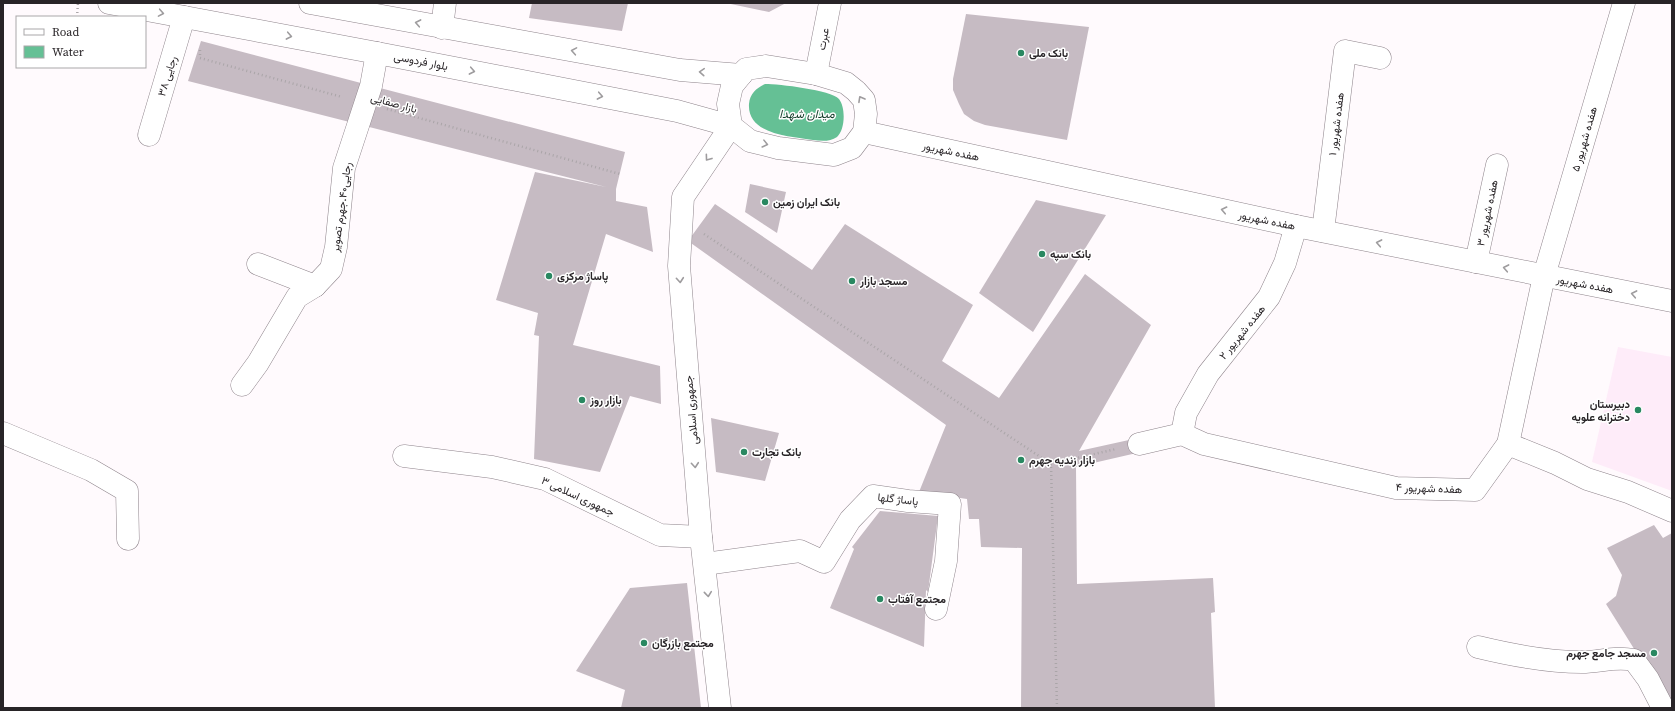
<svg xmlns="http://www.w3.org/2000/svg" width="1675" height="711" font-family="'Source Serif 4',Vazirmatn,serif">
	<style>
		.built { fill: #feecf9 }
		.water { fill: #65c095 }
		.building { fill: #c6bbc3 }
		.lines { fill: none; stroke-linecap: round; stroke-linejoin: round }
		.minor-casing { stroke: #8e848b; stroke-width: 23 }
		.major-casing { stroke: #8e848b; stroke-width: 23 }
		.path { stroke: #aaa5a8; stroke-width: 2.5; stroke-dasharray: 1 3; stroke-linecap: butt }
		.minor { stroke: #fff; stroke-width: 22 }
		.major { stroke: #fff; stroke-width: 22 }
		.oneway { stroke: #9e9c9e }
		.poi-dot { fill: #298861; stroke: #fff; stroke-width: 1.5 }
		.labels { text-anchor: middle; stroke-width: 3; stroke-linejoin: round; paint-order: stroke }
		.street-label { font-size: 11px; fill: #282427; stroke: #fff }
		.poi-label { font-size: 11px; font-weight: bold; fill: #282427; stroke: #fff; text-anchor: start }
		.water-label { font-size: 12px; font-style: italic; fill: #163e2c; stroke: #fff }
	</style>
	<rect width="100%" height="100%" fill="#fffafd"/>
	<polygon class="built" points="1618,347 1672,357 1672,491 1592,462"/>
	<path class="water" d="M765,84C779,84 831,90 839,99C846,108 845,130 837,137C830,142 821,141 813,140C791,136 747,135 749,104C750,93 757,88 765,84Z"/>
	<g class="building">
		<polygon points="532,3 628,3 622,31 529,18"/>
		<polygon points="726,3 786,3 769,12"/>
		<polygon points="966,14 1089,27 1067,140 985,125 974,121 964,114 959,104 953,90 953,79"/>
		<polygon points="201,41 625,152 616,189 616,201 647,207 653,252 606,234 573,345 660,366 661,404 630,396 600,472 534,459 539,336 534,335 538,313 496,300 535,172 606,187 188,81"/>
		<polygon points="750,184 786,192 777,233 745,212"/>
		<polygon points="1036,200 1106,215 1033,332 979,293"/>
		<polygon points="715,204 812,270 845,224 973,305 942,361 999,398 1085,274 1151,325 1079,451 1138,438 1141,452 1076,467 1077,584 1213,578 1215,612 1211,613 1215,708 1021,708 1022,548 981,547 979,519 969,519 967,499 919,492 946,425 688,241"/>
		<polygon points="711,418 779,433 765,481 716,472"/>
		<polygon points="880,511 938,516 928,592 926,590 924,647 830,608 854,549 852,547"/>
		<polygon points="1654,525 1663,538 1672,533 1672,701 1668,703 1606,604 1616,596 1622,575 1607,548"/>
		<polygon points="687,583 701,708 621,708 625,690 576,671 630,588"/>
	</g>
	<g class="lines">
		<defs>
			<g id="minor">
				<polyline points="442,28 445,3"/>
				<polyline points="816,74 830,3"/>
				<polyline points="149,135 184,17"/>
				<polyline points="1323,231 1345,51 1380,58"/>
				<polyline points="1476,262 1497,165"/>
				<polyline points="258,264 315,286"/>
				<polyline points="242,385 258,363 297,297 315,286 331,269 336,247 344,168 371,86 377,53"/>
				<polyline points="3,433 91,470 127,491 128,539"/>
				<polyline points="1182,434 1186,413 1208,374 1269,297 1285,263 1296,226"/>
				<polyline points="1139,444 1182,434 1204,444 1396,488 1475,490 1508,444 1544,276 1624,3"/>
				<polyline points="1508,444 1555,463 1587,479 1628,492 1672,511"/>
				<polyline points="404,456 492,467 545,479 660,535 701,537"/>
				<polyline points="705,564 800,551 824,562 850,520 873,496 908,501 950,504 946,561 936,609"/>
				<path d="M1478,647C1511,655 1548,662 1582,662C1600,662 1615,656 1634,660L1648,679L1663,708"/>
				<polyline points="720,708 701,537 679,266 683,197 731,126"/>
			</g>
			<g id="major">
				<polyline points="109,3 377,53 677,111 731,126 750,141 778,148 834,155 852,148 864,132 866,114 864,100 856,91 846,83 816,74 766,66 746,69 732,86 728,104 731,126"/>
				<polyline points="310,3 680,70 741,75"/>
				<polyline points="864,132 1296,226 1672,301"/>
			</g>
		</defs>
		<use href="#minor" class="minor-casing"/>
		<use href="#major" class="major-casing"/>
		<g class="path">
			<polyline points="77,17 78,3"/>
			<polyline points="200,50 200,58 342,97"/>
			<polyline points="387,109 620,174"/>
			<polyline points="704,234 1051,464"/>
			<polyline points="1057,708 1051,464 1116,449"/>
		</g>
		<use href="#minor" class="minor"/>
		<use href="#major" class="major"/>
	</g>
	<defs><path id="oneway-chevron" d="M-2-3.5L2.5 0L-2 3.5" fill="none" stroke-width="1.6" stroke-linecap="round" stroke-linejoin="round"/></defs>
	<g class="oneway">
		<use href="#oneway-chevron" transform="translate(161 13) rotate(10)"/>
		<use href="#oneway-chevron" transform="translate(418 23) rotate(-169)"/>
		<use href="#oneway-chevron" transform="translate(289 36) rotate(11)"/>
		<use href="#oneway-chevron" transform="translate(574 51) rotate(-170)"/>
		<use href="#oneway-chevron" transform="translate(472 71) rotate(11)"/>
		<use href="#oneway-chevron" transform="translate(702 72) rotate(-176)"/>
		<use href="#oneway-chevron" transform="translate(600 96) rotate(11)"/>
		<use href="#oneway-chevron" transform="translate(861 99) rotate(-119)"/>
		<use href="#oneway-chevron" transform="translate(765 144) rotate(14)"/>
		<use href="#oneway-chevron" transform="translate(708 158) rotate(126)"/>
		<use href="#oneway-chevron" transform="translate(1224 210) rotate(-168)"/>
		<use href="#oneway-chevron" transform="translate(1379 243) rotate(-169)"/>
		<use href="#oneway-chevron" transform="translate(1506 268) rotate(-169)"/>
		<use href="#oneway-chevron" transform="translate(680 280) rotate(85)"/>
		<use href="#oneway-chevron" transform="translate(1634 294) rotate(-169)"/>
		<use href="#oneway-chevron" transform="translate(695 465) rotate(85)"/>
		<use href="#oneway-chevron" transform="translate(708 594) rotate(84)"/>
	</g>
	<g class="poi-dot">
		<circle cx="1021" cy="53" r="4"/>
		<circle cx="765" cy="202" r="4"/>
		<circle cx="1042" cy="254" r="4"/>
		<circle cx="549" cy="276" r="4"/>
		<circle cx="852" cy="281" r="4"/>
		<circle cx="582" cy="400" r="4"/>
		<circle cx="1638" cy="410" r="4"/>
		<circle cx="744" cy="452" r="4"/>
		<circle cx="1021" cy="460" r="4"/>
		<circle cx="880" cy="599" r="4"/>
		<circle cx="644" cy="643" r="4"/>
		<circle cx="1654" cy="653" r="4"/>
	</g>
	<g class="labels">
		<g class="street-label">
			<text transform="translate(823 39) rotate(-79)" y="4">عبرت</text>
			<text transform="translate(421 61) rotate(11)" y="4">بلوار فردوسی</text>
			<text transform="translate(167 76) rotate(-73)" y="4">رجایی ۳۸</text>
			<text transform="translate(394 103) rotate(15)" y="4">بازار صفایی</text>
			<text transform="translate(1336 124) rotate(-83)" y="4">هفده شهریور ۱</text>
			<text transform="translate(1584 139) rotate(-74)" y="4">هفده شهریور ۵</text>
			<text transform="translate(951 151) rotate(12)" y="4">هفده شهریور</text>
			<text transform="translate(341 207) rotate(-82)" y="4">رجایی۴۰.جهرم تصویر</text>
			<text transform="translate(1487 213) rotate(-78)" y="4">هفده شهریور ۳</text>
			<text transform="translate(1267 220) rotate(12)" y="4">هفده شهریور</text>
			<text transform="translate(1585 284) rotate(11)" y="4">هفده شهریور</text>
			<text transform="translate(1242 332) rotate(-51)" y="4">هفده شهریور ۲</text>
			<text transform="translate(691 410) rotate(-95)" y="4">جمهوری اسلامی</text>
			<text transform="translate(1429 488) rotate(2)" y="4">هفده شهریور ۴</text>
			<text transform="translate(578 496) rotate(25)" y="4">جمهوری اسلامی ۳</text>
			<text transform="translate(898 499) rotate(6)" y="4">پاساژ گلها</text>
		</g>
		<g class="poi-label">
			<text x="1029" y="57">بانک ملی</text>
			<text x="773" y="206">بانک ایران زمین</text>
			<text x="1050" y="258">بانک سپه</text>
			<text x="557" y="280">پاساژ مرکزی</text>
			<text x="860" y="285">مسجد بازار</text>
			<text x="590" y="404">بازار روز</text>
			<text x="1630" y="408" text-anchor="end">دبیرستان<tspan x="1630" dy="13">دخترانه علویه</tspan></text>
			<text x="752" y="456">بانک تجارت</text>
			<text x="1029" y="464">بازار زندیه جهرم</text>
			<text x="888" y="603">مجتمع آفتاب</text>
			<text x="652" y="647">مجتمع بازرگان</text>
			<text x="1646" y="657" text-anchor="end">مسجد جامع جهرم</text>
		</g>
		<g class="water-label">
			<text x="807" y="118">میدان شهدا</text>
		</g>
	</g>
	<rect width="1675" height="711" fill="none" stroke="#282427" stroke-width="8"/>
	<rect x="16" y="16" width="130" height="52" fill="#ffffff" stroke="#a9a7a9"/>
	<rect x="24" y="29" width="20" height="6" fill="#ffffff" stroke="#a9a7a9"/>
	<text x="52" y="36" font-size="12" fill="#282427">Road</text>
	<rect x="24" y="46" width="20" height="12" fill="#65c095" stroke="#a9a7a9"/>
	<text x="52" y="56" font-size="12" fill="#282427">Water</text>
</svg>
